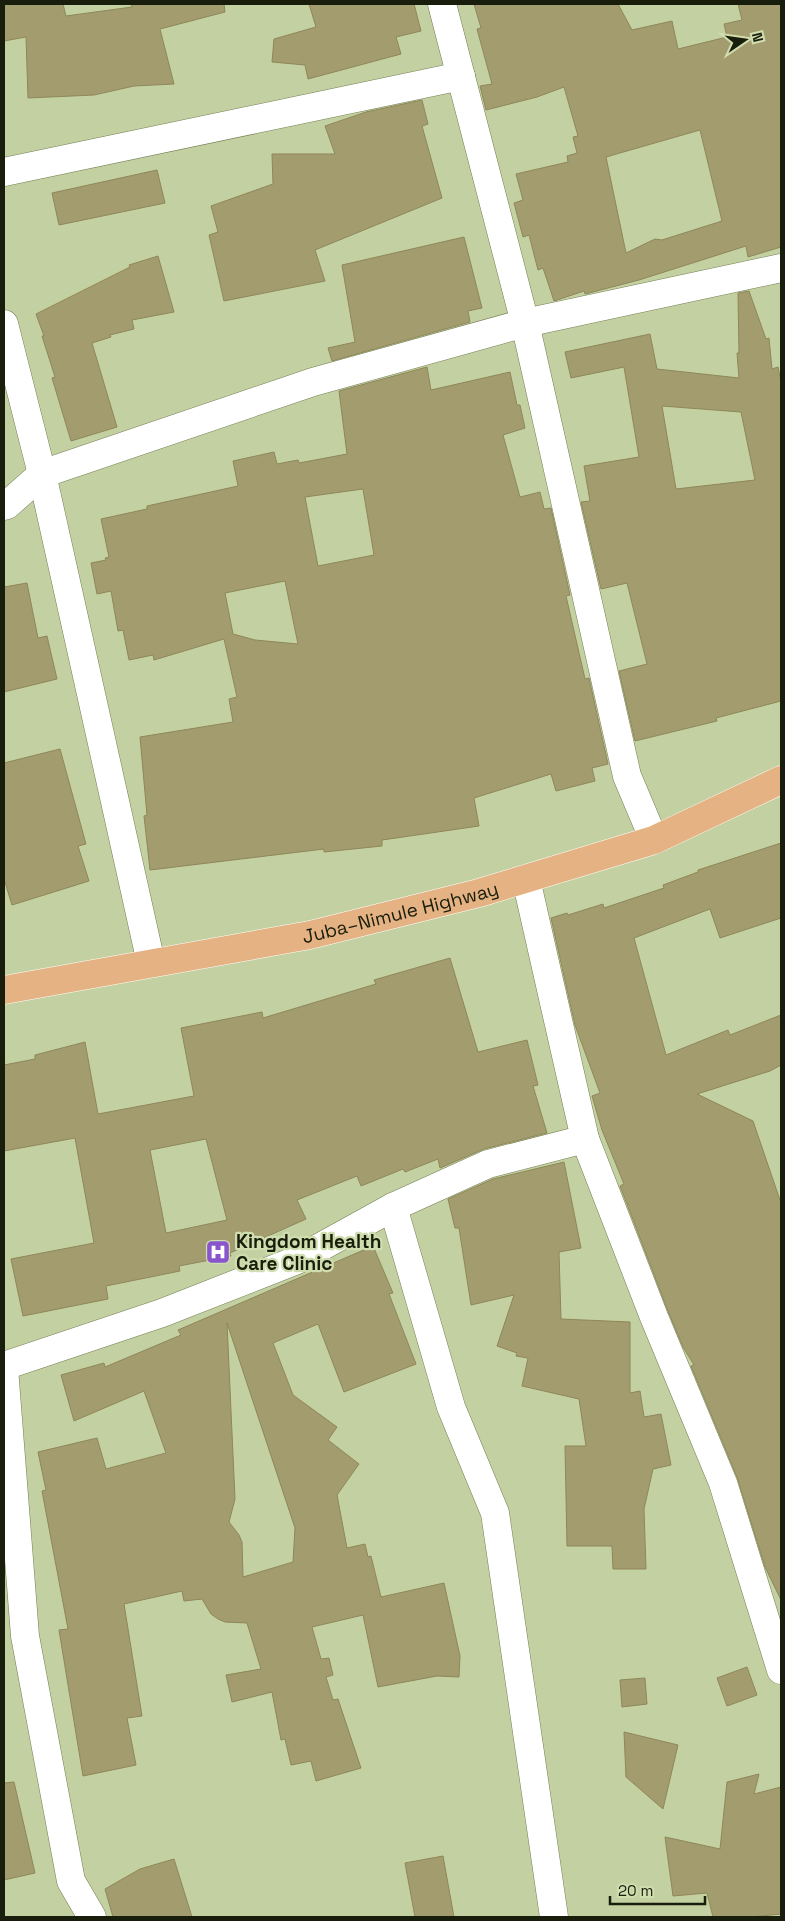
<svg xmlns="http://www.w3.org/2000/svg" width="785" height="1921" font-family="'Space Grotesk',sans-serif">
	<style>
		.building { fill: #a39c6e; stroke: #8e8759; fill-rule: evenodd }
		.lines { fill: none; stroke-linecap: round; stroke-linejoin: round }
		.minor-casing { stroke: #747f54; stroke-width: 29 }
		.primary-casing { stroke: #fff; stroke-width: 29 }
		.minor { stroke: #fff; stroke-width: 28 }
		.primary { stroke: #e5b383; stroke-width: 28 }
		.labels { text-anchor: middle; stroke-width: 4.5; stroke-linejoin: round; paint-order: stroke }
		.street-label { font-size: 19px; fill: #191d0b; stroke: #d0ddae }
		.poi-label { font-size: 19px; font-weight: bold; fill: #191d0b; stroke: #d0ddae; text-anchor: start }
	</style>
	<rect width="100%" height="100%" fill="#c3d0a1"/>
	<g class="building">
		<polygon points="4,4 63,4 66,16 132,7 131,4 224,4 225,12 160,29 174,84 134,86 94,95 28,98 26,37 4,41"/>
		<polygon points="309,4 414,4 421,31 396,37 401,54 308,79 305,65 272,62 274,39 316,27"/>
		<path d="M474,4H618L632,30L672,21L678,49L727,37L724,24L742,20L738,4H781V247L748,257L746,246L639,280L585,294L584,291L554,301L543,268L538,270L529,235L523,237L514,203L523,200L516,174L568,162L567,156L577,153L573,137L578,136L564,87L537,97L486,110L480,86L492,84L477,29L481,28ZM700,130L722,221L662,240L655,239L626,253L606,157Z"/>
		<polygon points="422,100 428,124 422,126 442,198 315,250 325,281 224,301 209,235 218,232 211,206 273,184 272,154 335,154 325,126 366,112"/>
		<polygon points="157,170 165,203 59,225 52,193"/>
		<polygon points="464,237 482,308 468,311 470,322 332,361 328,348 355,342 342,265"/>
		<polygon points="158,256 174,312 132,320 134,329 110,335 111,337 92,343 117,427 71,441 52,378 55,377 42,336 44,336 36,314 130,267 129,265"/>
		<path d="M749,291L766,339L769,338L772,369L778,367L781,382V701L716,718L717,721L635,741L619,671L647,664L627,583L601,589L581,502L590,501L584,466L639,457L624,367L571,378L565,352L650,334L657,369L739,378L737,353H739L738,293ZM662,406L741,412L755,480L676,489Z"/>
		<path d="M427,367L431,390L510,372L517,405H520L525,428L503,435L520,497L540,492L544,509L551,508L570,595L566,596L585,679L589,678L608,764L592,768L595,781L556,791L551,774L474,798L479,826L382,840V846L324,852V849L150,870L144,816L147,815L140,737L233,722L229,699L237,697L224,639L154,660L153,655L129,660L123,630L118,631L111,591L97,594L91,563L106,560L105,558L109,557L101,519L147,509V506L238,486L233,461L274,452L277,464L298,460L299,463L347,454L339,391ZM363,489L374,555L318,566L305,497ZM285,581L298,644L255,640L233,634L225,593Z"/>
		<polygon points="27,583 38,638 47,636 57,679 4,692 4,587"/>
		<polygon points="60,749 86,844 78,846 89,881 12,905 4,879 4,763"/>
		<polygon points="781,843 781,918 720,938 710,909 634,938 666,1055 728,1030 730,1035 781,1015 781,1065 770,1071 697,1094 753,1121 781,1203 781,1600 765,1567 737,1477 691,1366 694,1365 683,1347 668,1311 620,1186 624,1184 602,1130 592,1096 600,1093 575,1025 551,918 567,913 568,915 603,904 604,908 664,888 663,885 698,872 698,870"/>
		<path d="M450,958L478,1052L527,1040L538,1085L533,1086L547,1133L484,1149L440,1168L438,1159L405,1172L403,1169L361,1186L357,1176L297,1200L306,1219L230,1253L231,1256L179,1266L180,1271L106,1286L108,1299L23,1316L11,1259L94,1243L75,1138L4,1151V1065L35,1059V1055L85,1042L98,1114L194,1096L181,1028L262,1012L263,1018L376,984L374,980ZM206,1139L227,1220L166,1233L150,1150Z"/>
		<polygon points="564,1162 581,1248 559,1252 561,1319 630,1322 630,1393 640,1391 644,1417 661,1414 671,1465 653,1469 644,1509 646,1569 613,1569 612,1546 567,1546 565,1446 586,1446 579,1399 522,1386 528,1358 516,1356 517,1353 497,1346 514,1295 471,1305 459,1228 455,1228 448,1199 493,1179"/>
		<path d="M373,1246L393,1293L389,1294L416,1364L344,1392L318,1324L273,1343L293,1395L337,1427L328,1440L359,1464L337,1495L347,1548L365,1544L368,1557L371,1556L381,1597L444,1583L460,1656L459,1677L437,1676L378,1687L363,1615L312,1627L321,1659L329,1658L333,1675L326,1677L333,1700L338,1699L361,1768L316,1781L311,1761L291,1765L285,1739L281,1740L272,1692L232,1702L226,1675L261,1669L247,1623L225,1622L218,1619L211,1614L202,1599L184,1601L182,1591L124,1604L142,1716L127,1718L136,1765L83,1776L59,1630L68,1629L42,1491L46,1490L38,1452L97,1438L106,1469L166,1453L144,1391L74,1421L61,1375L104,1363L105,1367L181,1335L178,1330ZM227,1323L295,1528L293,1562L243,1577L242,1542L239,1535L229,1522L235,1499Z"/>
		<polygon points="747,1667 757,1695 727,1706 717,1678"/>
		<polygon points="645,1678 647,1704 622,1707 620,1680"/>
		<polygon points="624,1732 678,1745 663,1809 626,1777"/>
		<polygon points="759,1774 754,1794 781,1787 781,1914 751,1917 713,1917 707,1893 673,1896 665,1837 720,1849 727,1782"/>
		<polygon points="14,1782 35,1873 4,1880 4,1783"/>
		<polygon points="443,1856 454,1917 415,1917 405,1863"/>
		<polygon points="174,1859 192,1917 113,1917 105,1889 140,1869"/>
	</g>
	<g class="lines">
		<defs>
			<g id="minor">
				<polyline points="442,4 525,323 627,776 654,840"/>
				<polyline points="4,172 461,76"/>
				<polyline points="4,324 42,474 151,963"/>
				<polyline points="4,506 7,505 42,474 313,382 525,323 781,268"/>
				<polyline points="585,1139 654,1317 723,1483 781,1670"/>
				<polyline points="393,1207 451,1407 495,1513 554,1917"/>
				<polyline points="4,1366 162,1313 297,1260 393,1207 488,1164 585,1139 526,879"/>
				<polyline points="4,1368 25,1636 71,1881 92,1917"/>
			</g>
			<g id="primary">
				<path id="s1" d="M4,990L310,935L479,893L654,840L781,780"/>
			</g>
		</defs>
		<use href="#minor" class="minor-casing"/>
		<use href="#primary" class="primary-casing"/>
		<use href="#minor" class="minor"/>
		<use href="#primary" class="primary"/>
	</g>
	<defs>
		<symbol id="hospital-square" viewBox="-11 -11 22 22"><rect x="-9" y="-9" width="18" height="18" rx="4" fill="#8855cd" stroke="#d0ddae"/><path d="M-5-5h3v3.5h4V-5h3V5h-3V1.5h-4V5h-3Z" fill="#fff"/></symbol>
	</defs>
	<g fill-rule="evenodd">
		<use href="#hospital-square" x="204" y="1238" width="28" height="28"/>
	</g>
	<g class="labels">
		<g class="street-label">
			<text dy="7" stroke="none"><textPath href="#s1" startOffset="404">Juba–Nimule Highway</textPath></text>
		</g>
		<g class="poi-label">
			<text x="236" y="1248">Kingdom Health<tspan x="236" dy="22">Care Clinic</tspan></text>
		</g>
	</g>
	<rect width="785" height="1921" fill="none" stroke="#191d0b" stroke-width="10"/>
	<g transform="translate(745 40) rotate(77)" stroke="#d0ddae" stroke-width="4" paint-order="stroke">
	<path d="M0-4L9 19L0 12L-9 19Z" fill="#191d0b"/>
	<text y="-8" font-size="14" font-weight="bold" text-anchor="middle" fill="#191d0b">N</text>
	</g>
	<path d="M610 1896v8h95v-8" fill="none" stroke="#191d0b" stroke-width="2.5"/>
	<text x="618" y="1896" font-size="15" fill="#191d0b" stroke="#d0ddae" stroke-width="4" paint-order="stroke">20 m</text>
</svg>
